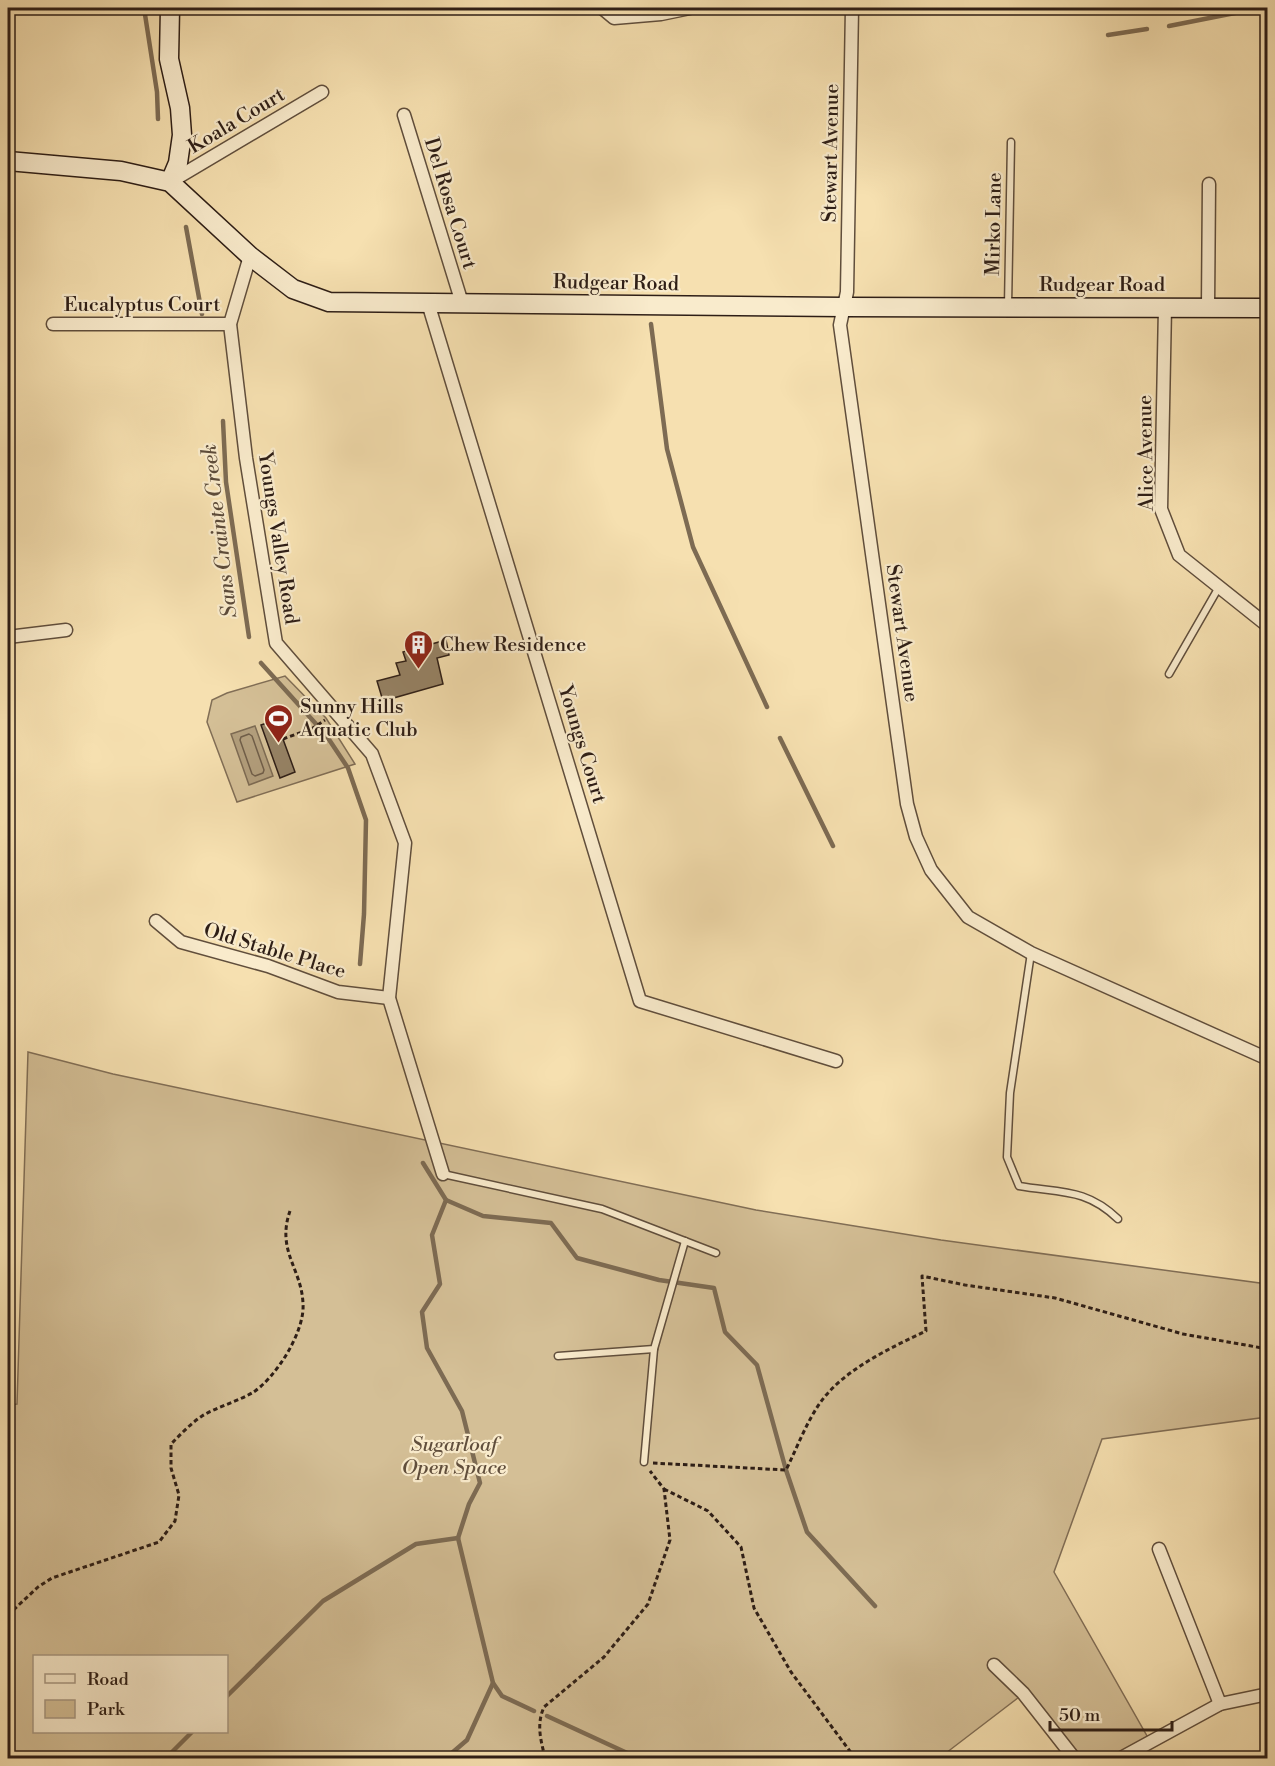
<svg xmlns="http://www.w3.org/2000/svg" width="1275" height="1766" font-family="'Libre Bodoni',serif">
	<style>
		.green { fill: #d4bf96; stroke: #816e56; stroke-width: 1.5; fill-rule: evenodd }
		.water { fill: #b29e7c; stroke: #7d6b53; stroke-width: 1.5 }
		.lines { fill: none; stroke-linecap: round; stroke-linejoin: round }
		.shore { stroke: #705e49; stroke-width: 1.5 }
		.stream { stroke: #7d6b53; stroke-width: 4.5 }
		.building { fill: #968366; stroke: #2e1e16; stroke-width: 1.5 }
		.lane-casing { stroke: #604e3c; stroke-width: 9 }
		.street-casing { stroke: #604e3c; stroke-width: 15 }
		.secondary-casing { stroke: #2e1e16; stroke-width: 21 }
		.path { stroke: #2e1e16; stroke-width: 3; stroke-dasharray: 4.5 3; stroke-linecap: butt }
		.lane { stroke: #f9ebcc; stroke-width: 6 }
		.street { stroke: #f9ebcc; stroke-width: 12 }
		.secondary { stroke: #f9ebcc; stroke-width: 18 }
		.labels { text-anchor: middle; stroke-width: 4.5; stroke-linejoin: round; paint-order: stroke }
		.street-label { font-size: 20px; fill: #2e1e16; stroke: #f9ebcc }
		.poi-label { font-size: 20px; fill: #2e1e16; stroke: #f9ebcc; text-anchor: start }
		.park-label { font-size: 20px; font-style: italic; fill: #604e3c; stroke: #f9ebcc }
		.water-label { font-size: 21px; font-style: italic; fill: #5c4b3a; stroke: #f9ebcc }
	</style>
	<rect width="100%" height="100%" fill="#f6e0b0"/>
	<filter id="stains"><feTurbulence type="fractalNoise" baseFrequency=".00333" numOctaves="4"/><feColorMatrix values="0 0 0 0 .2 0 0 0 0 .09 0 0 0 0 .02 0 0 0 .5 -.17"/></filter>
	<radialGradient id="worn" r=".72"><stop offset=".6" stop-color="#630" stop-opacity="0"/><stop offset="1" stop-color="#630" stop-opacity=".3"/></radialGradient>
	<g class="green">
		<polygon points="285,676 326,718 355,764 237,802 207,722 212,700 227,693"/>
		<path d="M28,1052L113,1074L756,1210L941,1240L1267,1284V1417L1102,1439L1054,1572L1151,1743L1121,1758H1074L1023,1694L942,1756V1758H8V1405L17,1404ZM34,1656H226V1732H34Z"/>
	</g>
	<polygon class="water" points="255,726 273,776 249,785 231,734"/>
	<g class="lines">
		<polygon class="shore" points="249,734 252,736 264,770 263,773 255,776 252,774 240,740 241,737"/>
		<g class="stream">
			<polyline points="144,8 157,92 158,119"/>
			<polyline points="1169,26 1245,11 1251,8"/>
			<polyline points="1108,35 1147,29"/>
			<polyline points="186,227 202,314"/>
			<polyline points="651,324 667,449 693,547 767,707"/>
			<polyline points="223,421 226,482 249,637"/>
			<polyline points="261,663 326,735 348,768 366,820 364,914 360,964"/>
			<polyline points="780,738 833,846"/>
			<polyline points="423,1163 446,1200 432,1235 440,1284 422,1312 427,1348 462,1411 480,1483 469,1504 458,1538"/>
			<polyline points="446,1200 483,1216 551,1223 577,1258 659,1280 714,1288 725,1332 757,1365 786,1470 807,1532 875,1606"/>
			<polyline points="458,1538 493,1683 502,1696 534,1711"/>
			<polyline points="226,1697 323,1601 416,1544 458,1538"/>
			<polyline points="547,1716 638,1758"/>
			<polyline points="169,1755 192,1732"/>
			<polyline points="446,1758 467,1740 493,1683"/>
		</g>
	</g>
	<g class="building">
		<polygon points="446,640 449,655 437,658 443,684 383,701 377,681 400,675 396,663 406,661 403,652"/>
		<polygon points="276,720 295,772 280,778 261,725"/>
	</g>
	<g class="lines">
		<defs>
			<g id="lane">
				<polyline points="1008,306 1011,142"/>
				<polyline points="1169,674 1219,587"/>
				<path d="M1031,953L1010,1093L1007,1157L1019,1186C1060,1193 1086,1188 1118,1219"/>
				<polyline points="443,1174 602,1209 716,1253"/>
				<polyline points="558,1356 654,1349 685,1241"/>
				<polyline points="644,1462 654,1349"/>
			</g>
			<g id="street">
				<polyline points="602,8 614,18 661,14 690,8"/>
				<polyline points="852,8 847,292 840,325 907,804 916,837 931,870 968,917 1031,953 1268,1059"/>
				<polyline points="404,115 462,303"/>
				<polyline points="170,182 322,92"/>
				<polyline points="250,256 230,324 246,458 276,643 372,754 405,843 389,998 443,1174"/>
				<polyline points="428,303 640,1001 836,1061"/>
				<polyline points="1165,307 1161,509 1179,555 1268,626"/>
				<polyline points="1208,307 1209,184"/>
				<polyline points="53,324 230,324"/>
				<polyline points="8,637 66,630"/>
				<polyline points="156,921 181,942 268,966 338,992 389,998"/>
				<polyline points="1159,1549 1220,1704"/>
				<polyline points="994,1665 1023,1693 1074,1758"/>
				<polyline points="1121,1758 1220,1704 1268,1694"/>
			</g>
			<g id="secondary">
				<polyline points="170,8 169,59 180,108 182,135 178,163 170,182"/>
				<polyline points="8,161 121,171 170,182 250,256 293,289 329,302 844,307 1268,308"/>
			</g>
		</defs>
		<use href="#lane" class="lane-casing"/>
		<use href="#street" class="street-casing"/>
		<use href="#secondary" class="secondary-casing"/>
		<g class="path">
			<polyline points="283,739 313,728 325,720"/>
			<path d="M653,1463L786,1470C797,1448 806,1423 820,1403C843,1370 890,1348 926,1331L922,1276L965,1285L1055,1298L1183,1334L1268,1349"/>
			<polyline points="664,1489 708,1511 741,1547 754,1608 791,1672 855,1758"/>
			<path d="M8,1615L38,1587L52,1578L159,1542L175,1521L179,1495L171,1468V1444C180,1435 190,1424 202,1416C217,1407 236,1402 252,1393C275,1379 305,1332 303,1304C302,1269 276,1251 290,1211"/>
			<path d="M545,1758C541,1740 536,1725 544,1707L604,1657L648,1604L670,1540L664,1489L650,1471"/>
		</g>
		<use href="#lane" class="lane"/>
		<use href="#street" class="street"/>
		<use href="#secondary" class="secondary"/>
	</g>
	<defs>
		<symbol id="building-pin" viewBox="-11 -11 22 30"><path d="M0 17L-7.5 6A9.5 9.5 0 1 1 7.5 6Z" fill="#8f2418" stroke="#f9ebcc"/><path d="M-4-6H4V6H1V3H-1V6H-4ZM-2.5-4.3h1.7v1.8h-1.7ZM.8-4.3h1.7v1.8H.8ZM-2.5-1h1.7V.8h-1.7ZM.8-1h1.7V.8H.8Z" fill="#fff"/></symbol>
		<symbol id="stadium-pin" viewBox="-11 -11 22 30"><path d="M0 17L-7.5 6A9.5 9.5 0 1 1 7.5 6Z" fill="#8f2418" stroke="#f9ebcc"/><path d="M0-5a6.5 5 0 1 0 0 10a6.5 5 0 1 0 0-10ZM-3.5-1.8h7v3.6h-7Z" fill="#fff"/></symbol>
	</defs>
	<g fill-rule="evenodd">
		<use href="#building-pin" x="402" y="628" width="33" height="45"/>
		<use href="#stadium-pin" x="262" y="702" width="33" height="45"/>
	</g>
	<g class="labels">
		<g class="street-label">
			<text transform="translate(236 120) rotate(-31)" y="7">Koala Court</text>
			<text transform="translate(830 153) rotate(-89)" y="7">Stewart Avenue</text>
			<text transform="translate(451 203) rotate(73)" y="7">Del Rosa Court</text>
			<text transform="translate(993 224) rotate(-89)" y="7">Mirko Lane</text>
			<text transform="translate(616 282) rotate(1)" y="7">Rudgear Road</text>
			<text x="1102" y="291">Rudgear Road</text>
			<text x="142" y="311">Eucalyptus Court</text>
			<text transform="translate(1145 453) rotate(-91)" y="7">Alice Avenue</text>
			<text transform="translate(279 538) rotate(81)" y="7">Youngs Valley Road</text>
			<text transform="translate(903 633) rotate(82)" y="7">Stewart Avenue</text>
			<text transform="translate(583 744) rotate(73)" y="7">Youngs Court</text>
			<text transform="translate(275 950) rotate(17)" y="7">Old Stable Place</text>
		</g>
		<g class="poi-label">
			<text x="440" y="651">Chew Residence</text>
			<text x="300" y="713">Sunny Hills<tspan x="300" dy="23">Aquatic Club</tspan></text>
		</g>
		<g class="park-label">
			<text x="454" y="1451">Sugarloaf<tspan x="454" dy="23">Open Space</tspan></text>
		</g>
		<g class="water-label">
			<text transform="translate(219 531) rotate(-97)" y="7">Sans Crainte Creek</text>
		</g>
	</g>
	<rect width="1275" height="1766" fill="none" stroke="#f6e0b0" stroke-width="30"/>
	<rect x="9" y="9" width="1257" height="1748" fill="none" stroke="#2e1e16" stroke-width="3"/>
	<rect x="15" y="15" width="1245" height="1736" fill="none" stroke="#2e1e16" stroke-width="1.5"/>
	<rect x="33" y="1655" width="195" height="78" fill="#f9ebcc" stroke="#a89983" stroke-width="1.5"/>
	<rect x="45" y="1674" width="30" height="9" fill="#f9ebcc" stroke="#a89983" stroke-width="1.5"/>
	<text x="87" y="1685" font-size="18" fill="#2e1e16">Road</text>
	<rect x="45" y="1700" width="30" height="18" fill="#d4bf96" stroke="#a89983" stroke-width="1.5"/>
	<text x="87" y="1715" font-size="18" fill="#2e1e16">Park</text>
	<path d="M1050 1721v9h122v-9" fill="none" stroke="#2e1e16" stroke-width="3"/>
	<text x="1059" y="1721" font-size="18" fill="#2e1e16" stroke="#f9ebcc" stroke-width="4.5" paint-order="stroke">50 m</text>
	<rect width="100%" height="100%" filter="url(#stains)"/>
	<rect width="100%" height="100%" fill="url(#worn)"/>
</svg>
